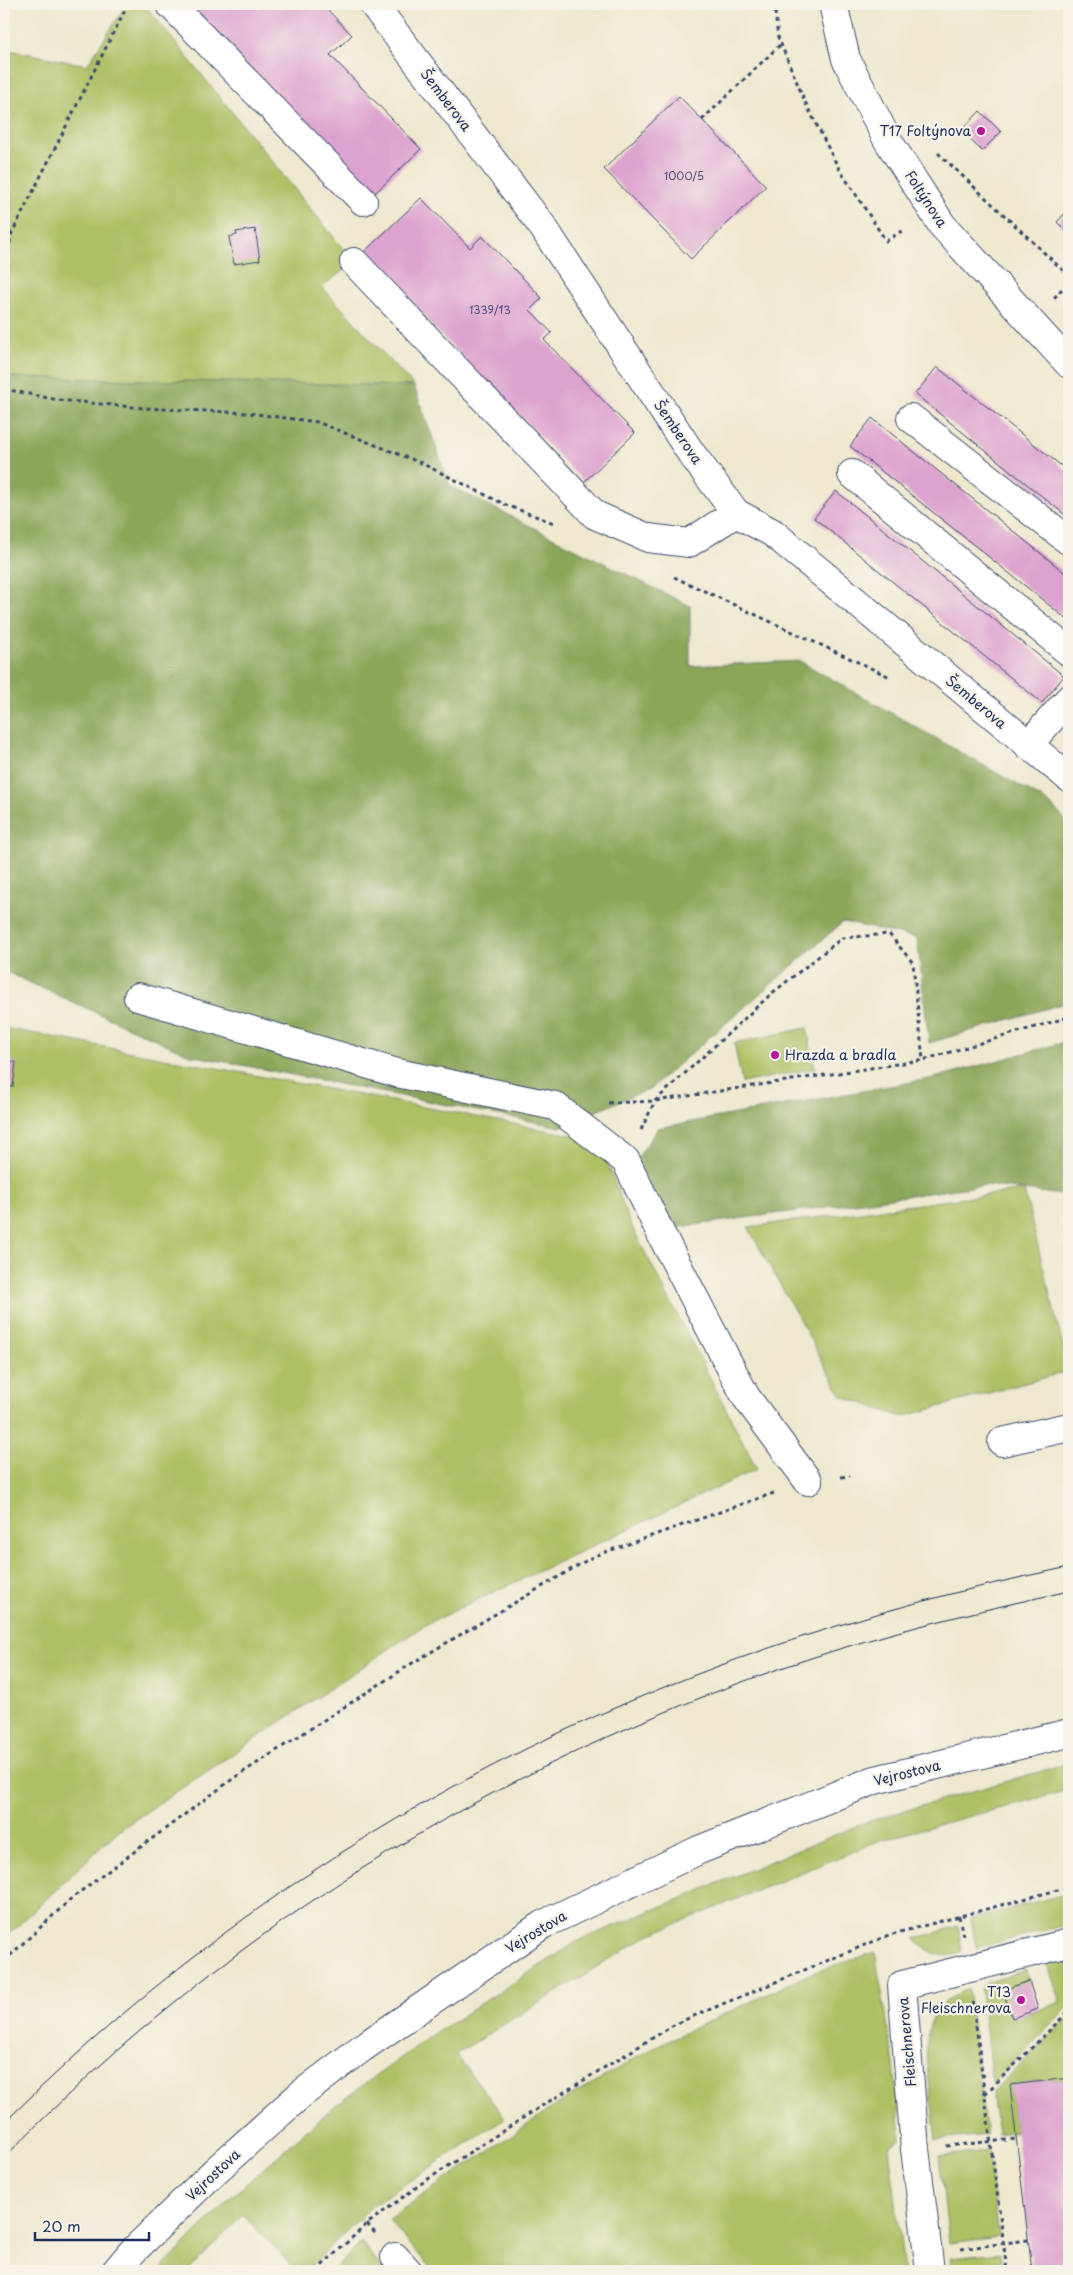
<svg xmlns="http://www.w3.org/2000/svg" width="1073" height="2275" font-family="'Playpen Sans',sans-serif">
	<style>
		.green { fill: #adc063; stroke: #647860 }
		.forest { fill: #8aa659; stroke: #526a5c }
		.building { fill: #dda3cf }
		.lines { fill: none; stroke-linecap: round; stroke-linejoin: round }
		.minor-casing { stroke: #3b4b6f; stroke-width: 30 }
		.path { stroke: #3b4b6f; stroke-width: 3; stroke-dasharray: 4 4; stroke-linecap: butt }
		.minor { stroke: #fff; stroke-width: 28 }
		.tram { stroke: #1b2f5e; stroke-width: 1 }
		.poi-dot { fill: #b5179e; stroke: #f7f3e8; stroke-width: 2 }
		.labels { text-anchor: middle; stroke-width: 4.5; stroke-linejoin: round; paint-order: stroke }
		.number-label { font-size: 11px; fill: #4c4c7a }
		.street-label { font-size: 14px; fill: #1b2f5e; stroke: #f7f3e8 }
		.poi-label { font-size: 14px; fill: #1b2f5e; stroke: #f7f3e8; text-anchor: end }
	</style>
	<rect width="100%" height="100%" fill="#f7f3e8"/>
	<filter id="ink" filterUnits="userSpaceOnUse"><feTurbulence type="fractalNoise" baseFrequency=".02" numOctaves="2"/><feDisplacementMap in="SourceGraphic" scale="10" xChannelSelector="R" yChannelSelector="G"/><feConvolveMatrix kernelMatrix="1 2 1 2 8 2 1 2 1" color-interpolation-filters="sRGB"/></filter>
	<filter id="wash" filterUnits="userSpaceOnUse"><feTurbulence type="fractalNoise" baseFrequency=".0096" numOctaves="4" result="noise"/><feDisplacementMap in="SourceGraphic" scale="20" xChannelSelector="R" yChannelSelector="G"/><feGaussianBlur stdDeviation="1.12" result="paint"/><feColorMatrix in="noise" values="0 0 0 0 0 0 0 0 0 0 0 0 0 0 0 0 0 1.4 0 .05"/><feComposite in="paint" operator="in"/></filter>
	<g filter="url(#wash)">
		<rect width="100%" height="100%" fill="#efe8cf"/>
		<g class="green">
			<polygon points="127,4 144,4 354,262 322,287 414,386 4,377 4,49 87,65"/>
			<polygon points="4,1028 599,1140 629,1221 757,1469 428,1623 118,1831 4,1939"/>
			<polygon points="807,1028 815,1068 742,1083 734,1043"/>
			<polygon points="1024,1190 1069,1371 902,1417 842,1396 748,1227"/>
			<polygon points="1069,1763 1069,1790 881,1840 649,1935 456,2054 505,2118 373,2205 306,2271 297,2271 243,2215 188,2271 159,2271 232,2196 337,2104 434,2034 578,1941 866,1822"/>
			<polygon points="1069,1893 1069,1924 976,1948 971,1919"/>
			<path d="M958,1926L962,1951C941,1961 930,1953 914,1939Z"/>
			<polygon points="875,1952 894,2063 901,2139 889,2146 904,2271 433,2271 388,2219 553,2107 654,2047 812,1973"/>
			<polygon points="1069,1958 1069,2007 992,2084 981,1989 986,1983 1026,1970 1029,1981 1012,2018 1060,2003 1048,1964"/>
			<path d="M968,1989L986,2135L936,2140C934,2120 931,2101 929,2082C924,2040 922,2008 968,1989Z"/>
			<polygon points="1069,2017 1069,2078 1010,2085 1016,2131 998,2134 992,2092"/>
			<polygon points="988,2151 999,2237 949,2243 939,2156"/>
			<polygon points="361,2242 384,2271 333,2271"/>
			<polygon points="1000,2253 1003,2271 953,2271 951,2258"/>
		</g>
		<g class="forest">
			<polygon points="4,377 414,386 450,486 690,606 690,666 800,661 1048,802 1069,824 1069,1002 929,1043 917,938 843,922 651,1088 560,1127 190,1055 4,971"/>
			<polygon points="1069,1041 1069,1196 986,1185 673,1228 636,1160 658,1128 934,1078"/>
		</g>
		<g id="blocks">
			<g class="building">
				<polygon points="186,4 322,4 352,35 330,55 421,149 371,197"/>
				<polygon points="679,96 766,186 691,259 604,169"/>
				<polygon points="980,111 1001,132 982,151 961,131"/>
				<polygon points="421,198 470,248 482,236 542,298 530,310 552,333 544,340 635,433 584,482 362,254"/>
				<polygon points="1069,209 1069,234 1057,222"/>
				<polygon points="255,229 260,260 234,264 229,237 237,235 236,232"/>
				<polygon points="937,367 1069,472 1069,518 915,394"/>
				<polygon points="872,418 1069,576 1069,621 850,446"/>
				<polygon points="836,491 1064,676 1042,703 814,518"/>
				<polygon points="4,1061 16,1062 13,1087 4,1085"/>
				<polygon points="1029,1981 1038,2009 1012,2018 1003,1990"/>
				<polygon points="1069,2078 1069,2271 1032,2271 1010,2085"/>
			</g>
		</g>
	</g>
	<g filter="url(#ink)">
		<use href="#blocks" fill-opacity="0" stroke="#3b4b6f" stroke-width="1"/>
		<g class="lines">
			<defs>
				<g id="minor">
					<polyline points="170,4 363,201"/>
					<polyline points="373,4 543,227 691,453 736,513 773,533 1069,778"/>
					<polyline points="833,4 846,59 887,139 942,225 1069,364"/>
					<polyline points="354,262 595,515 648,538 689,543 736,513"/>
					<polyline points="911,418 1069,541"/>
					<polyline points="852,474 1069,652"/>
					<polyline points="1028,745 1069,699"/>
					<polyline points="138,997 397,1073 555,1106 626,1161 662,1236 746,1397 808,1481"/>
					<polyline points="1002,1442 1069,1427"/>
					<polyline points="395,2257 408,2271"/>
					<polyline points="116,2271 132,2252 215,2171 300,2095 362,2048 542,1925 699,1850 875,1780 1069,1733"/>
					<polyline points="930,2271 915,2149 902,1985 1069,1943"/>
				</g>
			</defs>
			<use href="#minor" class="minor-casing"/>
			<g class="path">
				<polyline points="774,4 778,37 806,104 838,167 886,241 905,229"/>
				<polyline points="702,120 781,44"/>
				<polyline points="938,153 1069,276"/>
				<polyline points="4,283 11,235 128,4"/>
				<polyline points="1054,298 1069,281"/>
				<polyline points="4,389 58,400 143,408 248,413 317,422 421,463 506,505 554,523"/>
				<polyline points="674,577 890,677"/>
				<polyline points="608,1103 655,1101 923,1060 1069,1017"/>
				<polyline points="641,1130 655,1101 771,994 842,938 889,934 913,963 923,1060"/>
				<polyline points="841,1477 850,1476"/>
				<polyline points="959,1916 963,1936"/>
				<polyline points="4,1961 73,1897 234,1778 414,1662 594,1556 774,1493"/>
				<polyline points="973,2002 1007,2271"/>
				<polyline points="985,2094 1069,2011"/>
				<polyline points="947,2146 1016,2139"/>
				<polyline points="367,2224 375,2233"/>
				<polyline points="961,2249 1028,2240"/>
				<polyline points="316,2271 367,2224 422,2183 540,2107 677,2023 889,1935 1069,1887"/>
			</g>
			<use href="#minor" class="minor"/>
			<g class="tram">
				<path d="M4,2123C305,1825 656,1651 1069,1567"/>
				<path d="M4,2158C232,1922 524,1748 836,1650C913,1626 991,1608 1069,1591"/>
			</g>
		</g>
	</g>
	<g class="poi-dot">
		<circle cx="981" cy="131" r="5"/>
		<circle cx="775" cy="1055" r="5"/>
		<circle cx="1021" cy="2000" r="5"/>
	</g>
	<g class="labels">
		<g class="number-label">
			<text x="684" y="180">1000/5</text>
			<text x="490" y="314">1339/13</text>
		</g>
		<g class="street-label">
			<text transform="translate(446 100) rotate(53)" y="5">Šemberova</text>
			<text transform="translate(926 199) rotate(57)" y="5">Foltýnova</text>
			<text transform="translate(678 432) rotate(56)" y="5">Šemberova</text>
			<text transform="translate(976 702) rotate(40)" y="5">Šemberova</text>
			<text transform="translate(907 1773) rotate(-14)" y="5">Vejrostova</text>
			<text transform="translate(536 1932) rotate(-31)" y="5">Vejrostova</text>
			<text transform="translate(907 2042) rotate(-95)" y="5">Fleischnerova</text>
			<text transform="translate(213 2175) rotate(-43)" y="5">Vejrostova</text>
		</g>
		<g class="poi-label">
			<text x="971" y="136">T17 Foltýnova</text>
			<text x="785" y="1060" text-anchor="start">Hrazda a bradla</text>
			<text x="1011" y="1997">T13<tspan x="1011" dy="16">Fleischnerova</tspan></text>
		</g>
	</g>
	<rect width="1073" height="2275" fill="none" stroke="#f7f3e8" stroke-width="20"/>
	<path d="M35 2232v8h114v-8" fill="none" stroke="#1b2f5e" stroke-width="2.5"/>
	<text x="42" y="2232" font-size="15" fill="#1b2f5e" stroke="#f7f3e8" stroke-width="4" paint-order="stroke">20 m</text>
</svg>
